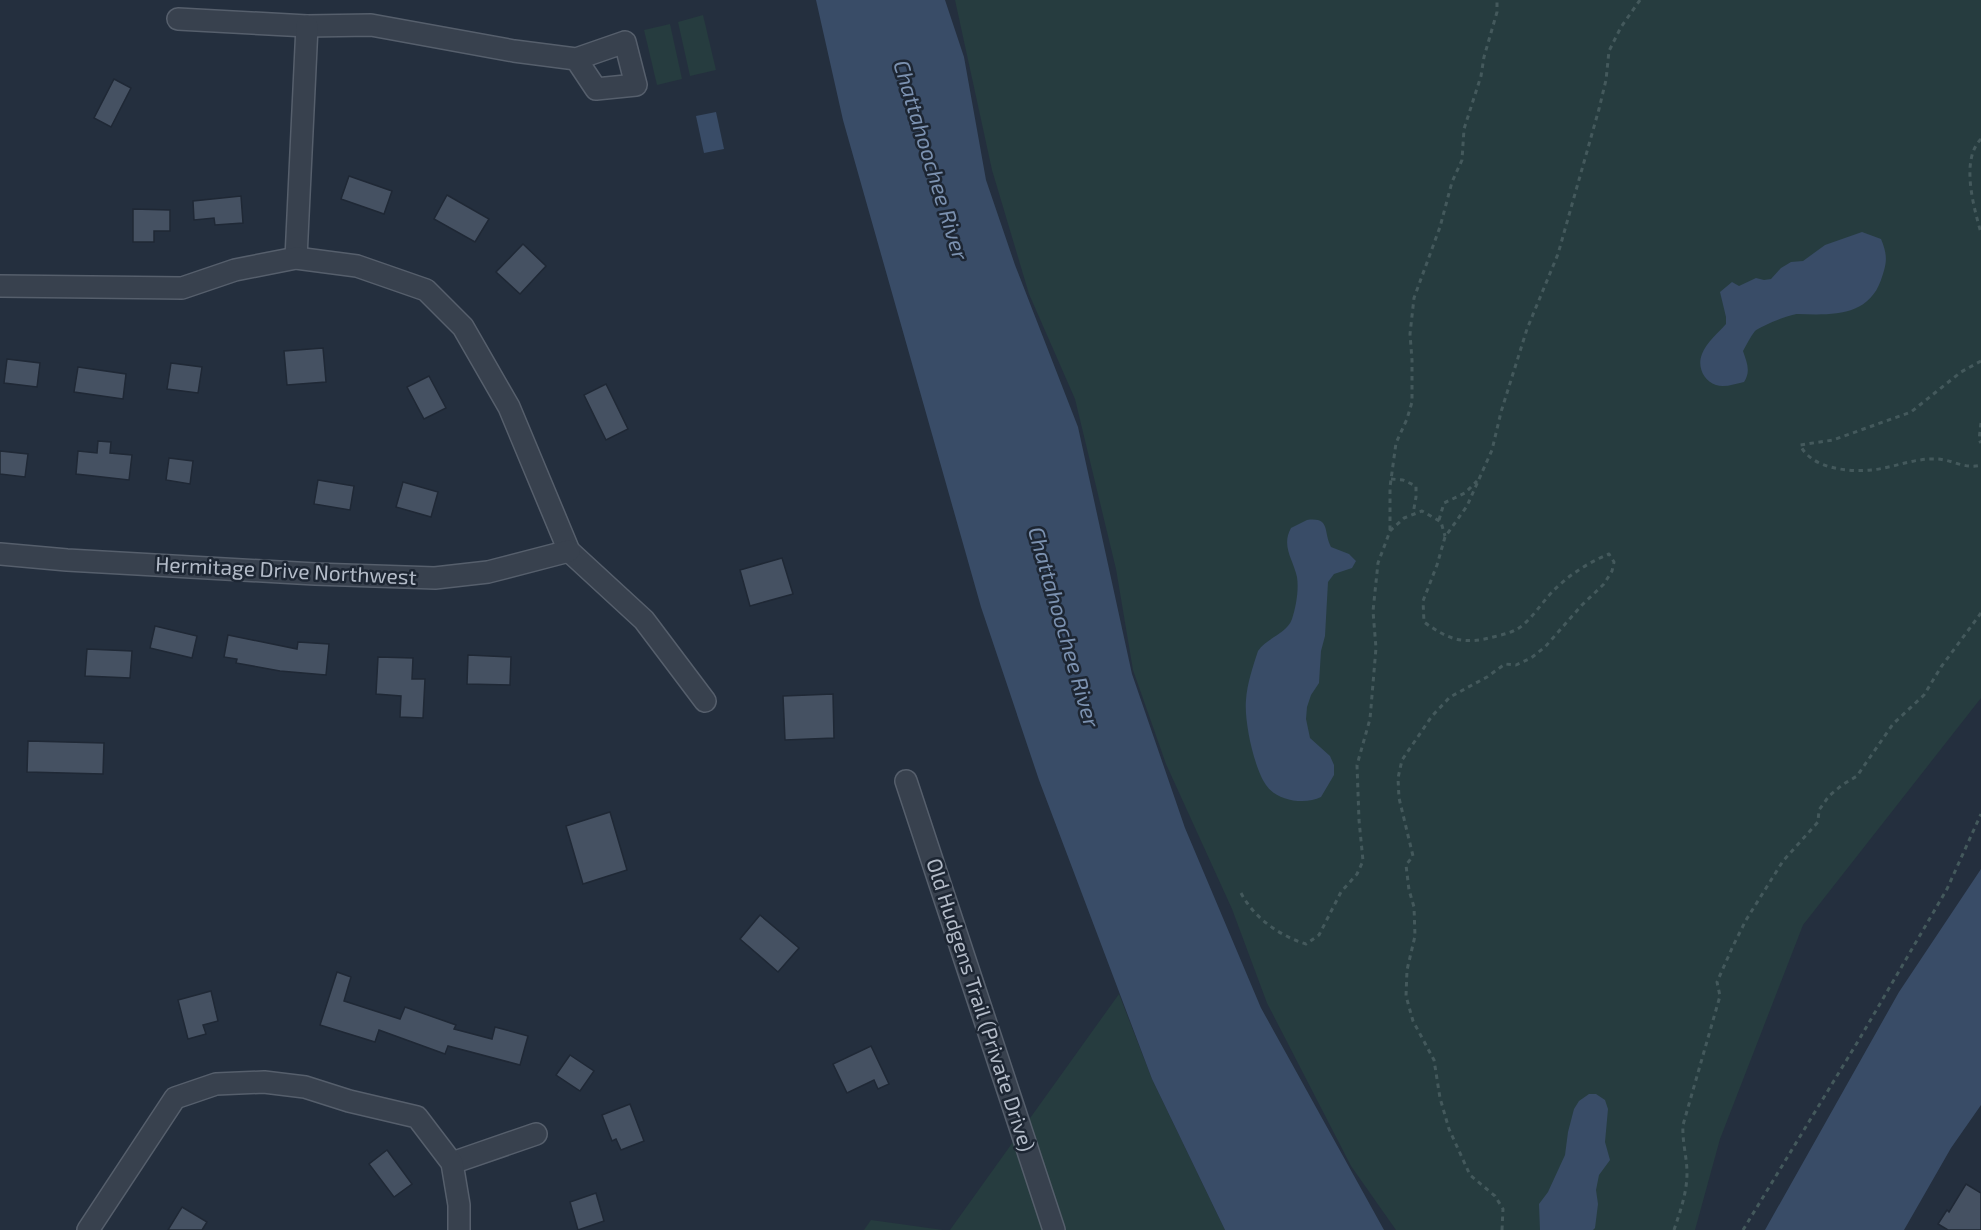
<svg xmlns="http://www.w3.org/2000/svg" width="1981" height="1230" font-family="'Exo 2',sans-serif">
	<style>
		.green { fill: #263c3f }
		.water { fill: #394c67 }
		.building { fill: #455162; stroke: #1f2835; stroke-width: 1.5 }
		.lines { fill: none; stroke-linecap: round; stroke-linejoin: round }
		.minor-casing { stroke: #565f6c; stroke-width: 24 }
		.path { stroke: #44595c; stroke-width: 3; stroke-dasharray: 4.5 4.5; stroke-linecap: butt }
		.minor { stroke: #38414e; stroke-width: 21 }
		.labels { text-anchor: middle; stroke-width: 5; stroke-linejoin: round; paint-order: stroke }
		.street-label { font-size: 21px; fill: #b4bcc9; stroke: #1d2633 }
		.water-label { font-size: 22px; font-style: italic; fill: #7c92b1; stroke: #1d2633 }
	</style>
	<rect width="100%" height="100%" fill="#242f3e"/>
	<g class="green">
		<polygon points="955,0 1981,0 1981,698 1803,925 1720,1139 1695,1230 1396,1230 1351,1166 1267,1003 1232,909 1166,764 1133,670 1116,569 1075,399 1029,294 992,170"/>
		<polygon points="703,15 716,70 690,76 678,22"/>
		<polygon points="670,24 682,79 657,85 644,30"/>
		<polygon points="1119,994 1152,1079 1225,1230 950,1230"/>
		<polygon points="871,1220 943,1230 864,1230"/>
	</g>
	<g class="water">
		<polygon points="816,0 945,0 964,57 986,180 1015,265 1078,427 1132,674 1185,828 1261,1008 1384,1230 1225,1230 1152,1079 1039,780 981,607 843,120"/>
		<polygon points="716,112 724,149 704,153 696,116"/>
		<path d="M1862,232L1881,239C1888,256 1887,263 1881,280C1868,317 1831,315 1798,314C1790,314 1761,326 1755,331C1750,337 1747,344 1743,351C1747,363 1751,371 1744,382C1735,384 1724,388 1716,385C1703,381 1697,366 1702,354C1706,343 1718,333 1726,324V317L1720,292L1732,282L1739,286L1756,278L1764,280L1771,279L1781,268L1791,262L1803,261L1825,245Z"/>
		<path d="M1307,520C1331,517 1323,532 1331,547L1349,554L1356,561L1352,568L1334,574L1328,582L1325,636L1321,651L1319,683L1311,695L1307,707L1306,719L1310,738L1330,756L1334,765V775L1321,797C1305,805 1277,801 1266,785C1254,768 1244,721 1246,700C1247,684 1253,666 1258,651C1267,637 1286,635 1292,619C1296,607 1299,590 1297,577C1293,559 1281,546 1291,528Z"/>
		<polygon points="1981,869 1981,1105 1951,1148 1904,1230 1765,1230 1899,992"/>
		<polygon points="1589,1094 1596,1094 1605,1100 1608,1109 1605,1142 1610,1160 1599,1175 1596,1190 1598,1204 1595,1228 1593,1230 1540,1230 1539,1204 1548,1192 1565,1155 1568,1132 1574,1109 1579,1101"/>
	</g>
	<g class="building">
		<polygon points="114,79 131,88 111,127 94,118"/>
		<polygon points="349,176 392,191 384,214 341,199"/>
		<polygon points="447,195 489,219 475,242 434,219"/>
		<polygon points="241,196 243,223 215,225 214,218 194,220 193,201"/>
		<polygon points="133,209 170,210 170,231 154,231 154,242 133,242"/>
		<polygon points="523,244 546,266 520,294 496,272"/>
		<polygon points="323,348 326,382 287,385 284,351"/>
		<polygon points="7,359 40,363 37,387 4,383"/>
		<polygon points="171,363 202,367 198,393 167,389"/>
		<polygon points="78,367 126,374 123,399 74,392"/>
		<polygon points="429,376 446,408 424,419 407,387"/>
		<polygon points="606,384 628,429 606,440 584,395"/>
		<polygon points="98,441 111,442 110,453 132,455 129,480 76,474 78,451 97,453"/>
		<polygon points="0,451 28,454 25,477 0,474"/>
		<polygon points="169,458 193,461 190,484 166,480"/>
		<polygon points="318,480 354,486 350,510 314,504"/>
		<polygon points="403,482 438,492 431,517 396,507"/>
		<polygon points="782,558 793,594 750,606 740,570"/>
		<polygon points="155,626 197,636 192,658 150,648"/>
		<polygon points="228,635 297,649 298,642 329,644 326,675 280,671 236,663 237,659 224,657"/>
		<polygon points="87,649 132,651 130,678 85,676"/>
		<polygon points="468,655 511,657 510,685 467,684"/>
		<polygon points="378,657 413,658 412,679 425,679 423,718 400,717 401,696 376,694"/>
		<polygon points="833,694 834,738 785,740 783,696"/>
		<polygon points="28,741 104,743 103,774 27,772"/>
		<polygon points="610,812 627,870 583,884 566,826"/>
		<polygon points="760,915 799,948 778,972 740,939"/>
		<polygon points="337,972 351,977 344,1001 400,1019 405,1007 456,1025 454,1029 492,1039 495,1027 528,1036 520,1065 448,1046 445,1054 379,1030 375,1042 320,1025"/>
		<polygon points="211,991 218,1021 203,1025 206,1034 188,1039 178,1000"/>
		<polygon points="871,1046 889,1084 878,1089 874,1080 847,1093 833,1064"/>
		<polygon points="570,1055 594,1071 580,1091 556,1075"/>
		<polygon points="630,1104 644,1141 621,1150 616,1139 612,1141 602,1115"/>
		<polygon points="387,1150 412,1184 394,1197 369,1164"/>
		<polygon points="1966,1184 1981,1193 1981,1230 1948,1230 1938,1224 1947,1210 1949,1212"/>
		<polygon points="596,1193 604,1221 578,1230 570,1202"/>
		<polygon points="182,1207 207,1222 202,1230 168,1230"/>
	</g>
	<g class="lines">
		<defs>
			<g id="minor">
				<polyline points="178,19 307,26 371,25 514,51 576,59 596,89 636,85 625,42 576,59"/>
				<polyline points="296,258 307,26"/>
				<polyline points="0,286 182,288 235,270 296,258 357,266 426,290 463,327 509,407 569,551 644,620 705,701"/>
				<polyline points="0,554 67,560 315,574 435,578 488,572 569,551"/>
				<polyline points="906,781 1054,1230"/>
				<polyline points="452,1163 536,1134"/>
				<polyline points="88,1230 175,1098 216,1084 264,1082 305,1087 349,1101 417,1117 452,1163 459,1205 459,1230"/>
			</g>
		</defs>
		<use href="#minor" class="minor-casing"/>
		<g class="path">
			<path d="M1981,139C1960,160 1974,208 1981,233"/>
			<path d="M1981,361L1961,372L1911,412L1833,440L1800,445C1812,469 1848,472 1871,470C1893,468 1914,458 1936,459C1951,459 1966,470 1981,465"/>
			<polyline points="1981,423 1979,440 1981,443"/>
			<polyline points="1391,479 1403,480 1416,486 1416,497 1413,514"/>
			<polyline points="1439,520 1444,503 1465,493 1477,481"/>
			<polyline points="1390,530 1390,487 1396,443 1407,419 1412,402 1412,360 1410,334 1414,298 1440,227 1452,182 1462,160 1464,129 1481,76 1484,57 1497,12 1497,0"/>
			<path d="M1241,893C1254,918 1280,936 1306,944L1319,935L1341,892L1357,874L1363,861L1359,820L1357,765L1370,719L1376,648L1373,611L1378,563L1390,531L1404,518L1422,511L1441,522L1445,536"/>
			<path d="M1502,1230L1503,1209L1495,1196L1470,1175L1449,1129L1440,1098L1434,1060L1413,1021L1406,996L1407,970L1415,936L1414,907L1409,890L1406,865L1413,856L1399,798L1398,778L1402,760L1432,716L1450,697L1487,677L1505,664L1516,665L1531,658L1545,647L1582,605L1604,584L1612,571L1614,562L1609,554C1589,562 1569,575 1554,590C1542,602 1533,618 1519,628C1513,632 1505,634 1497,636C1465,645 1450,641 1424,622L1423,601L1437,565L1445,537L1467,506L1492,450L1501,412L1527,329L1558,254L1599,109L1606,80L1609,51L1621,27L1640,0"/>
			<path d="M1674,1230C1680,1212 1687,1193 1687,1173C1687,1157 1682,1142 1683,1125L1720,996L1717,982L1733,946L1746,920L1783,861L1818,822L1819,810L1829,796L1842,785L1857,776L1893,724L1924,695L1941,667L1981,613"/>
			<polyline points="1743,1230 1860,1038 1947,889 1981,814"/>
		</g>
		<use href="#minor" class="minor"/>
	</g>
	<g class="labels">
		<g class="street-label">
			<text transform="translate(286 571) rotate(3)" y="7">Hermitage Drive Northwest</text>
			<text transform="translate(980 1005) rotate(72)" y="7">Old Hudgens Trail (Private Drive)</text>
		</g>
		<g class="water-label">
			<text transform="translate(931 160) rotate(73)" y="8">Chattahoochee River</text>
			<text transform="translate(1064 627) rotate(74)" y="8">Chattahoochee River</text>
		</g>
	</g>
</svg>
